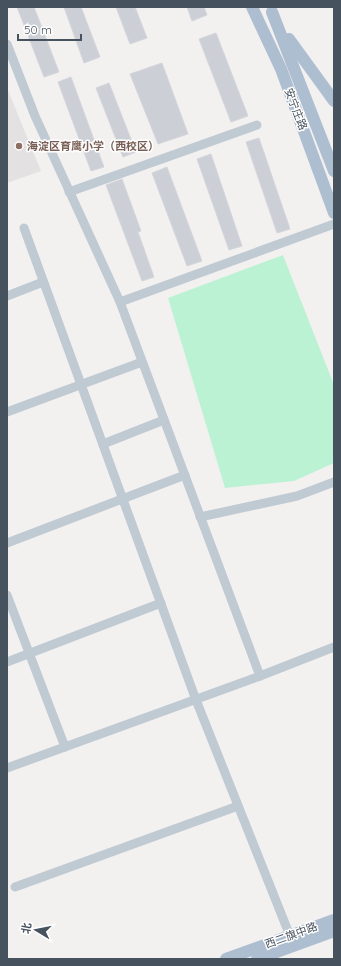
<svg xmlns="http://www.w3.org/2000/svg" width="341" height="966" font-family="Quicksand,'Noto Sans SC',sans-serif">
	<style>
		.education { fill: #e4e1e2 }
		.green { fill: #bcf2d4 }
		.building { fill: #cccfd5; stroke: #d4d6dc }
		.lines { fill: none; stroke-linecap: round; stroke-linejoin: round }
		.minor { stroke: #c0cad3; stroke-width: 9 }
		.major { stroke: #aebed1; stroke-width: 12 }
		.education-dot { fill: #8d6e63; stroke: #fff; stroke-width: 1.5 }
		.labels { text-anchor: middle; stroke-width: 3; stroke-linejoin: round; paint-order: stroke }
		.street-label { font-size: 11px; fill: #47525f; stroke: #fff }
		.education-label { font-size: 11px; font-weight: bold; fill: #785e54; stroke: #fff; text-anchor: start }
	</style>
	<rect width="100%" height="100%" fill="#f3f0f0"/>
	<polygon class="education" points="7,88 41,171 7,183"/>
	<polygon class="green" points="283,255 334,385 334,463 294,481 225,488 168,298"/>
	<g class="building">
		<polygon points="17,7 34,7 59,72 44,77"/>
		<polygon points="64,7 81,7 100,57 84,63"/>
		<polygon points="116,7 135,7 147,38 130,44"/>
		<polygon points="187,7 204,7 207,15 192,21"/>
		<polygon points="216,33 248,116 231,122 199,39"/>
		<polygon points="162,63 188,134 158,144 130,74"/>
		<polygon points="71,77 104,167 91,171 58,82"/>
		<polygon points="109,83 136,152 123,157 96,88"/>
		<polygon points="259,138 290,229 277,233 246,142"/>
		<polygon points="211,154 242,246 229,250 197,159"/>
		<polygon points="167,167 202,261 187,266 152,173"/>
		<polygon points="122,179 141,231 138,232 154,277 142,281 106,185"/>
	</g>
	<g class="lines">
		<g class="minor">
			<polyline points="7,44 35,116 120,302 260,676"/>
			<polyline points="69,192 257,125"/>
			<polyline points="24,228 196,700 290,936"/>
			<polyline points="7,296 43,282"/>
			<polyline points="120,302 334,224"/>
			<polyline points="7,412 142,362"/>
			<polyline points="103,444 164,420"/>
			<polyline points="200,517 297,496 334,482"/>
			<polyline points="7,543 185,475"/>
			<polyline points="7,595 65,747"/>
			<polyline points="7,662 161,603"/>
			<polyline points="7,768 260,676 334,647"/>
			<polyline points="15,887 238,806"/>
		</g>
		<g class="major">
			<polyline points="252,7 281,69 334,213"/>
			<polyline points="272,12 334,171"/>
			<polyline points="289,39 334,101"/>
			<polyline points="226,959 334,920"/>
			<polyline points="257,959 334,931"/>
		</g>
	</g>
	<circle class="education-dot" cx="19" cy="146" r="4"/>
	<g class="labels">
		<g class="street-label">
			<text transform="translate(296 109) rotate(69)" y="4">安宁庄路</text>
			<text transform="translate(291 935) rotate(-20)" y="4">西二旗中路</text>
		</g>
		<g class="education-label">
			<text x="27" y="150">海淀区育鹰小学（西校区）</text>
		</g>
	</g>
	<rect width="341" height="966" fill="none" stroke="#47525f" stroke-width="16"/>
	<g transform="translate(36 930) rotate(280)" stroke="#ffffff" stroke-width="3" paint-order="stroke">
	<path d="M0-3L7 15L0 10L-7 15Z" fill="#47525f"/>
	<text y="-6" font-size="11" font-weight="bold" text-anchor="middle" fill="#47525f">北</text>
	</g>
	<path d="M18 34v6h63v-6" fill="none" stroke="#47525f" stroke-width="2"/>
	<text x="24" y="34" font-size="12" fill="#47525f" stroke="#ffffff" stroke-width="3" paint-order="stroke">50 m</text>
</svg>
